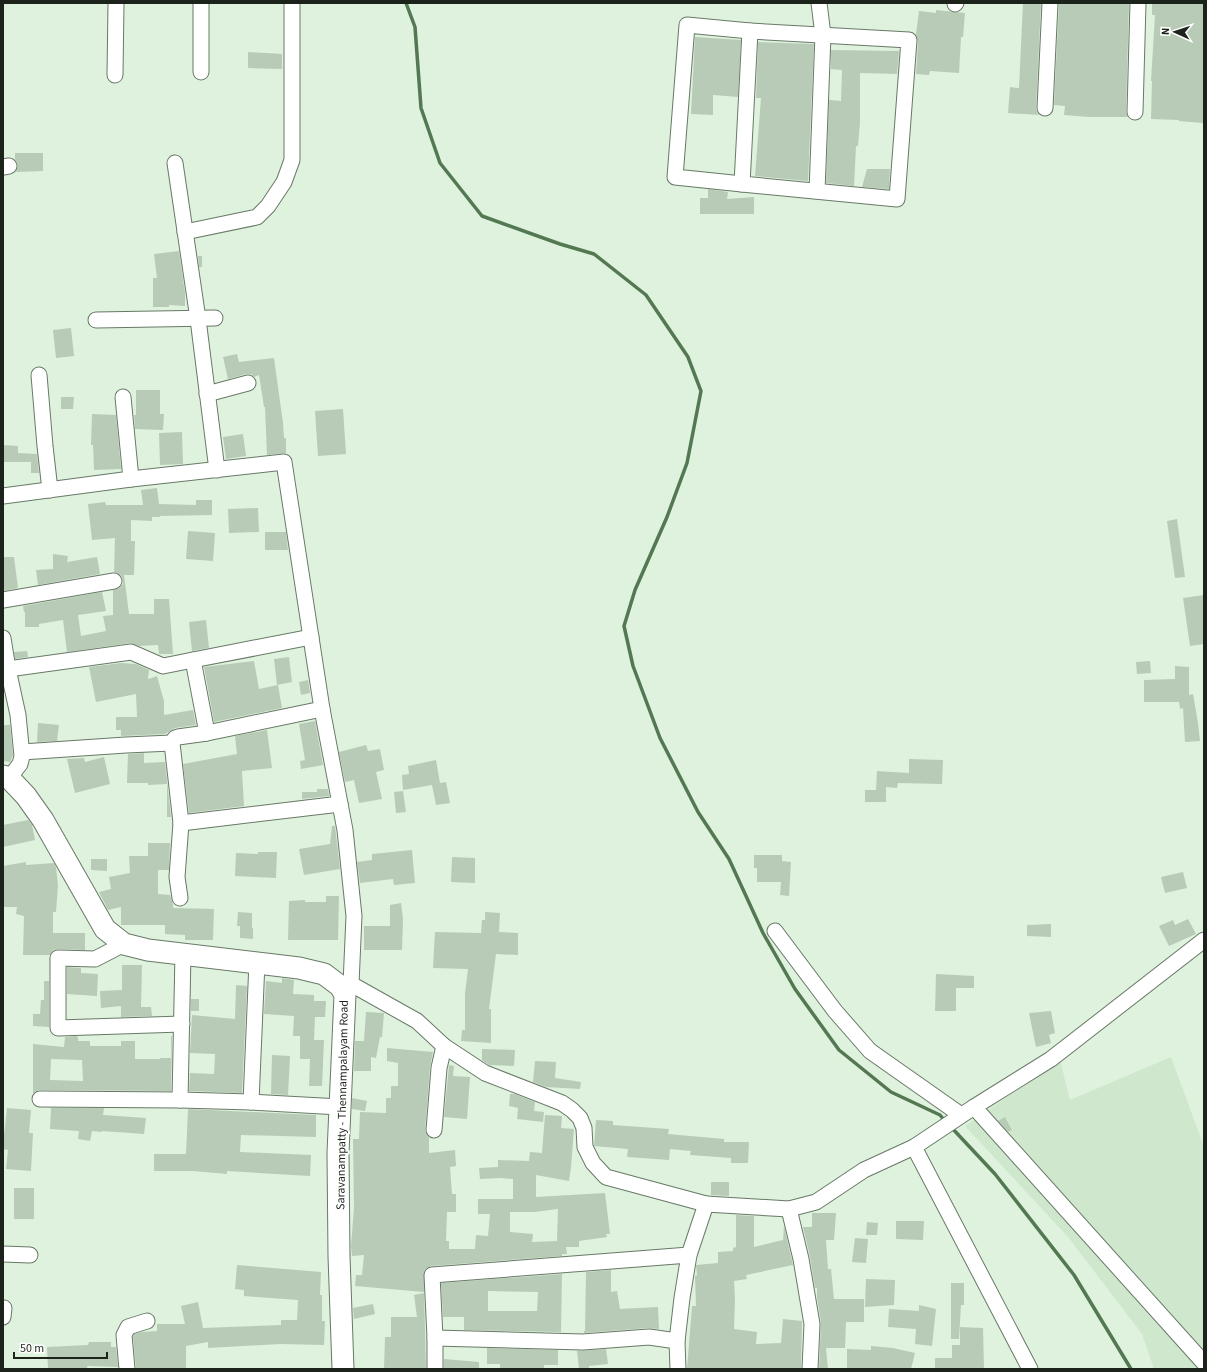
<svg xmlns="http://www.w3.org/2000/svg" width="1207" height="1372" font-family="'Source Sans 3',sans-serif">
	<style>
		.built { fill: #cfe8cd }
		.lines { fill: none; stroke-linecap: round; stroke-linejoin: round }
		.stream { stroke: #537852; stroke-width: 3.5 }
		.building { fill: #b8cbb6; fill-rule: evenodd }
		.minor-casing { stroke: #687967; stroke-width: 17 }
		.secondary-casing { stroke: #687967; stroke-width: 23 }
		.minor { stroke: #fff; stroke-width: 15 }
		.secondary { stroke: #fff; stroke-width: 21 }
		.labels { text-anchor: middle; stroke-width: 4; stroke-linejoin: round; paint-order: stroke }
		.street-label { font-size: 12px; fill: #1c231b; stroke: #fff }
	</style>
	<rect width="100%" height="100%" fill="#def2dd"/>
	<polygon class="built" points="1171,1057 1204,1147 1204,1369 1154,1369 1142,1334 1068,1237 965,1126 1060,1060 1070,1100"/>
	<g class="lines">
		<g class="stream">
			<polyline points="406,3 415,27 421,108 440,163 482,216 560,244 594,254 646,295 688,357 701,391 687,463 667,517 635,590 624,626 633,666 660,738 698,812 729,859 763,933 795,989 839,1050 891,1092 940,1115 945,1121"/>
			<polyline points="951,1127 995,1174 1074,1275 1131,1369"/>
		</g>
	</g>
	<g class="building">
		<polygon points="1023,3 1041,3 1036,108 1037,112 1040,115 1008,113 1010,87 1019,88"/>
		<polygon points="1059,3 1129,3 1126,112 1128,117 1089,117 1064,115 1065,106 1054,105"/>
		<polygon points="1152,3 1204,3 1203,123 1179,121 1179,120 1151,119 1152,81 1151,81 1155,15 1152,15"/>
		<polygon points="936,10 965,13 963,37 961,37 959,73 930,71 929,75 916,74 918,41 916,34 919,11 936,13"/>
		<polygon points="695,37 741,40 738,97 713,95 713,115 691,114"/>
		<polygon points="758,42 814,44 808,181 755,176 761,98 756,98"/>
		<polygon points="831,50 899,51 897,74 860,73 860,122 858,146 856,146 854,186 826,183 829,100 841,101 842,70 831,69"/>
		<polygon points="248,52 282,54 282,69 248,68"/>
		<polygon points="15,153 43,153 43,171 16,172 18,165 15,159"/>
		<polygon points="867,169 890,169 889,189 862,187"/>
		<polygon points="708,189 728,192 727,199 754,197 754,214 700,214 700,198 708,198"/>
		<polygon points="179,251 185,293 185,306 169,305 169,307 153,307 153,278 157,278 154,254"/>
		<polygon points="198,256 202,256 202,267 199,267"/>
		<polygon points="71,328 74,356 56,358 53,330"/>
		<polygon points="237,354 239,362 274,358 283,423 284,438 286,438 286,453 267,455 265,407 264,407 259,375 254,377 251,374 246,374 228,379 223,357"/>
		<polygon points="136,390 160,390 160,414 164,414 163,430 135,429 134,415 136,415"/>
		<polygon points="61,397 74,397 73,409 61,409"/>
		<polygon points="343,409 346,454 318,456 315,411"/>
		<polygon points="92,414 116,415 121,469 94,470 93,445 91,445"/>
		<polygon points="182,432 183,464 160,465 159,433"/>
		<polygon points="243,434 246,456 226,459 223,437"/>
		<polygon points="3,445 18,446 18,453 37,454 39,473 31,473 31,462 3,462"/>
		<polygon points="157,488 159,504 196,505 196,500 212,500 212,515 160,516 160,517 152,517 152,521 131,520 131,541 135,541 134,575 124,575 129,614 154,614 154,599 169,599 173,654 159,654 158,645 139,646 130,643 67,652 63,620 39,624 39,627 25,627 25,612 24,612 23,606 102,592 106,611 78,615 81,636 106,631 103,616 113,615 113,590 120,588 123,584 123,580 121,575 114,572 115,538 92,540 88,504 105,502 106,505 143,505 141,490"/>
		<polygon points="258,508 259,532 229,533 228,509"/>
		<polygon points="1177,519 1185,577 1175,578 1167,521"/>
		<polygon points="188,531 215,533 213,561 186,559"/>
		<polygon points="265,532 286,532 288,550 265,550"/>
		<polygon points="53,554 68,556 67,562 97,557 100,574 38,585 36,570 53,569"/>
		<polygon points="3,557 14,557 18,588 3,591"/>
		<polygon points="1204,595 1204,644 1190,646 1183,598"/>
		<polygon points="206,620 209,648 192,651 189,622"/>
		<polygon points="27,651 28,657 15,659 14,652"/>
		<polygon points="289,657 292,682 277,685 274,659"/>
		<polygon points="254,661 259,689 278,685 282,708 214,722 204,667"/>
		<polygon points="1150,661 1151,673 1137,674 1136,662"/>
		<polygon points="121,663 136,664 149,670 148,679 157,676 164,701 164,715 193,710 196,725 175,728 165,734 121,736 121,730 116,730 116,717 137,717 136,694 96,702 89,667"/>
		<polygon points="1175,666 1189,667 1189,695 1193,694 1198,723 1200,741 1185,742 1183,708 1180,709 1179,702 1144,702 1144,680 1175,679"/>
		<polygon points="308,680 310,693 301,695 299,682"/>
		<polygon points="315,721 323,765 301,769 300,761 305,760 299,724"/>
		<polygon points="38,723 59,725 57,741 37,742"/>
		<polygon points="3,725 10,725 13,755 10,762 3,761"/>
		<polygon points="267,730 272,768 242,771 244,806 189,813 183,764 237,754 235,736"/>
		<polygon points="366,745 368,751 380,749 384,770 376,772 382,799 359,803 354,780 345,782 339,752"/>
		<polygon points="144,753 144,763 165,762 171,817 167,817 167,784 148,785 148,783 127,783 128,754"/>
		<polygon points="104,757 110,784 75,793 67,759 84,758 85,762"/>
		<polygon points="909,759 943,760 942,784 898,783 897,788 886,787 886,802 865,802 865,790 876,790 877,771 909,773"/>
		<polygon points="436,760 440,783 446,782 450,803 436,805 432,785 403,790 402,775 409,774 408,766"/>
		<polygon points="317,789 328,789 329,796 302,799 302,792 317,792"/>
		<polygon points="403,791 406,812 396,813 394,792"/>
		<polygon points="28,820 32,825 35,840 3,847 3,825"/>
		<polygon points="332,826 335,826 340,869 304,875 299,849 330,844"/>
		<polygon points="148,843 170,843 169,870 158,870 158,894 170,895 173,904 173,908 214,909 213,940 185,940 185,935 165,934 165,925 121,925 121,907 108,910 99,892 111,889 109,877 130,873 129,856 148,856"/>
		<polygon points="412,850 415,883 394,885 393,879 360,883 357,862 372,860 372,854"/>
		<polygon points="258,852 277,852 276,878 235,876 236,853 258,854"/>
		<polygon points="754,855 782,855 782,861 791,862 789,896 780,895 781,882 757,882 757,868 754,868"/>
		<polygon points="452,857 475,858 475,883 451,882"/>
		<polygon points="91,859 107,859 107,871 91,870"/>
		<polygon points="26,862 26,865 54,863 56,867 58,886 56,912 53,912 53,933 85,933 85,950 58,949 53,950 50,955 23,955 24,916 16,914 17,907 4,907 3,866"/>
		<polygon points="1183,872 1187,888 1165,893 1161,877"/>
		<polygon points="326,896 339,896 338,940 288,940 289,901 305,900 305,902 326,902"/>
		<polygon points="401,903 403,919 402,950 364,950 364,926 390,926 390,905"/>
		<polygon points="238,912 252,913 252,928 253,928 253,939 240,938 240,926 237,926"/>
		<polygon points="485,912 500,913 499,932 518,933 518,955 496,954 489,1009 491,1009 491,1043 461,1041 462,1030 465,1030 465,994 468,969 433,968 435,932 481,933 482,920 485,920"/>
		<polygon points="1188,919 1196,934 1169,946 1159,926 1173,920 1175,925"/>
		<polygon points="1051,924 1051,937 1027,936 1027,925"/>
		<polygon points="122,965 142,965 141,1007 151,1007 152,1016 121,1017 121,1006 101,1008 100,991 122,990"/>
		<polygon points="67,967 81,968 81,973 98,974 97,996 67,994"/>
		<polygon points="936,974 974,976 974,988 956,988 956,1011 935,1011"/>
		<polygon points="282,978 294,980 293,994 314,995 314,1001 326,1001 325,1017 315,1017 314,1040 324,1040 322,1086 309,1086 310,1059 300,1059 300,1036 293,1036 294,1016 264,1014 266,981 282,983"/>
		<polygon points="44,981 49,981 49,1027 33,1026 33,1014 40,1014 41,1000 44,1000"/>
		<polygon points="236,985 247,986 242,1093 189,1091 190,1073 214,1074 215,1054 190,1053 192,1015 235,1019"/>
		<rect x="191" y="999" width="8" height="12"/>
		<polygon points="1051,1011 1055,1033 1049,1035 1051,1043 1036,1047 1029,1013"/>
		<polygon points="366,1012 384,1013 382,1037 380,1037 376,1058 371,1057 371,1071 354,1071 355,1041 364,1041"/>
		<path d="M76,1036L78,1037V1041H90V1046H121V1041H135V1059H160V1058H171V1036H172L171,1091L40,1090L36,1091L33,1094V1044L64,1047L65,1037ZM51,1059L82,1060L83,1081L50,1080Z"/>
		<path d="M387,1048L433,1052L430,1067L425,1130L426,1134L429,1137V1153L455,1150L456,1166L450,1167L452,1194H456V1212H447L446,1241H449V1249H475L476,1235L488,1236L490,1214H478V1199H513V1179L500,1178L480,1179L479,1168L498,1167V1160L529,1161L530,1152L542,1153L545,1115L562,1116L561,1128L574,1129L571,1167L569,1181L536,1175V1197L605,1193L610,1234H606L607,1237L579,1241V1247H566L567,1254H562V1256L431,1266L427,1268L424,1271V1292L355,1286L356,1275H362L364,1255L352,1256L351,1246L354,1207L353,1139H359L360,1112L386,1113V1098H391V1086H398V1063L387,1061ZM558,1209L557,1241L532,1242L533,1234L510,1232V1212H534Z"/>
		<polygon points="482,1049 515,1050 514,1066 489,1065 482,1060"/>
		<polygon points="272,1055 290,1056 288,1095 271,1094"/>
		<polygon points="535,1061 556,1062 555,1078 581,1082 580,1089 546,1087 533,1082"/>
		<polygon points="449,1065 454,1066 453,1076 470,1077 467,1119 444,1117"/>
		<polygon points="510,1094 515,1094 535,1102 534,1111 544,1112 543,1122 517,1119 518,1108 509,1106"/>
		<polygon points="352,1098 367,1101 365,1111 352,1109"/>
		<polygon points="7,1108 31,1110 29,1133 33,1133 31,1171 6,1169 8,1150 3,1149 3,1145"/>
		<polygon points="51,1108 104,1108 103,1115 146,1118 144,1134 102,1131 102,1132 92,1131 90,1141 78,1139 79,1131 50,1129"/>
		<polygon points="188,1109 316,1115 316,1137 241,1135 240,1152 311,1155 310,1176 227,1171 227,1174 193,1171 154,1171 154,1154 186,1154"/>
		<polygon points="1005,1117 1012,1130 1008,1132 998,1121"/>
		<polygon points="596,1120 613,1121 613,1125 669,1129 668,1134 724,1139 724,1142 749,1142 748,1163 731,1163 731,1158 690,1155 691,1151 670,1149 669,1160 627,1157 628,1149 594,1146"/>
		<polygon points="711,1182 729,1182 729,1196 711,1195"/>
		<rect x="14" y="1188" width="20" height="31"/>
		<polygon points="812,1213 836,1213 834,1240 826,1240 828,1269 831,1269 834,1299 864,1299 864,1322 846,1322 845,1348 826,1348 828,1369 819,1369 821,1323 817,1297 817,1288 815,1288 810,1257 803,1227 812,1227"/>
		<polygon points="736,1215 754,1216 754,1247 783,1240 784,1226 793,1265 746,1275 747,1279 734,1281 735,1298 734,1329 757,1332 756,1344 781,1343 783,1319 802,1321 801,1369 687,1369 692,1306 696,1306 695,1276 697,1275 696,1265 718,1263 718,1252 733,1251 733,1248 736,1247"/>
		<polygon points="896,1221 924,1221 923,1240 896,1239"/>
		<polygon points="867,1222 878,1223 877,1235 866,1235"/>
		<polygon points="855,1238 868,1239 866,1263 852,1262"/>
		<polygon points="237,1265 321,1272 320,1295 322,1295 322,1321 325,1321 324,1345 280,1344 208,1348 208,1342 186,1346 186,1369 136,1369 133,1337 134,1334 142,1332 157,1331 157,1324 185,1324 181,1306 198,1302 203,1328 281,1325 281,1320 297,1320 298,1300 244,1296 244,1290 235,1289"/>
		<polygon points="611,1270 611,1292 617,1291 620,1309 658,1307 659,1329 648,1328 584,1333 584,1331 585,1331 586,1272"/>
		<path d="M562,1274L561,1332L464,1330V1317H443L441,1283ZM488,1291L538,1292L537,1311H488Z"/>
		<polygon points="866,1279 895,1280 894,1305 865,1307"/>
		<polygon points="951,1283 964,1283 964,1305 961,1305 959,1339 951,1339"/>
		<polygon points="424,1293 426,1369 384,1369 385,1337 391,1337 391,1317 417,1317 414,1295"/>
		<polygon points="373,1304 375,1314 354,1319 353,1308"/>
		<polygon points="919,1305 936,1309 932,1346 915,1344 916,1329 888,1327 889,1309 919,1311"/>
		<polygon points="960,1327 983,1328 984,1369 935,1369 935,1358 952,1358 952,1345 960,1345"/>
		<polygon points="89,1342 111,1342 111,1347 116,1347 118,1367 88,1366 86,1369 48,1369 47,1347 88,1345"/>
		<polygon points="871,1346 893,1348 915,1353 911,1369 847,1369 847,1349 871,1350"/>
		<polygon points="487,1348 558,1350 558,1365 544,1365 544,1369 500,1369 500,1364 487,1364"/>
		<polygon points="606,1349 608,1364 589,1366 589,1368 579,1369 577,1351"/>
		<polygon points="444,1359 479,1362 479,1369 444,1369"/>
	</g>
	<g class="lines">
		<defs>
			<g id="minor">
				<polyline points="955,4 956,3"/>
				<polygon points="750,31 909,40 897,199 742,184"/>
				<polyline points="201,72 201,3"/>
				<polyline points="115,75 116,3"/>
				<polyline points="1045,108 1050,3"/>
				<polyline points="1135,112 1138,3"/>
				<polyline points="175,163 198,319 217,470"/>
				<polyline points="3,167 9,166"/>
				<polyline points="742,184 675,177 687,25 750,31"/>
				<polyline points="817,191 823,35 819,3"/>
				<polyline points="185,232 257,217 268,206 284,182 292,160 292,3"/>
				<polyline points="96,320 215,318"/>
				<polyline points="39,375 45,446 50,490"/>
				<polyline points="207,394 248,383"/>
				<polyline points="123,397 131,479"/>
				<polyline points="3,496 131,479 284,462 322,709 345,830 354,916 351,984"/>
				<polyline points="3,600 114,581"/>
				<polyline points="3,638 8,669 18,715 22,756 20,764 9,778"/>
				<polyline points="193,660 311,637"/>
				<polyline points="8,669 131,652 163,666 193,660 207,733 178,737 175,738 172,743 181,823 177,877 180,898"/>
				<polyline points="207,733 322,709"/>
				<polyline points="22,752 126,745 172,743"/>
				<polyline points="181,823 340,804"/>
				<polyline points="775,931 835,1011 870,1051 961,1115"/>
				<polyline points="124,944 95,959 58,958 58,1028 182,1024"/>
				<polyline points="342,985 351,984 417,1021 444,1046 485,1073 562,1103 572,1110 580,1118 584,1128 585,1147 593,1163 606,1177 706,1204"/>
				<polyline points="40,1099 180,1100 251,1102 340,1107"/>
				<polyline points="180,1100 183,953"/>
				<polyline points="251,1102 257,962"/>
				<polyline points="974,1107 1204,1363"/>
				<polyline points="434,1130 439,1068 444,1046"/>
				<polyline points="789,1209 801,1259 812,1324 810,1369"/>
				<polyline points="3,1254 30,1255"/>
				<polyline points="3,1317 4,1308"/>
				<polyline points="435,1338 583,1342 649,1337 677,1341"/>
				<polyline points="127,1369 124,1335 128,1327 147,1321"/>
				<polyline points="435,1369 435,1338 432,1275 689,1255"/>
				<polyline points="678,1369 677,1341 682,1298 689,1255 706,1204 789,1209 816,1202 864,1170 914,1147"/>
				<polyline points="1030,1369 914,1147 974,1107 1051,1059 1204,940"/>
			</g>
			<polyline id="secondary" points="3,776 9,778 26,796 43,820 105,929 124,944 148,950 299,968 324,974 340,986 345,995 338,1153 339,1256 343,1369"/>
		</defs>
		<use href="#minor" class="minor-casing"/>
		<use href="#secondary" class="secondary-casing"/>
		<use href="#minor" class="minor"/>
		<use href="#secondary" class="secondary"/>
	</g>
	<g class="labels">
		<g class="street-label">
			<text transform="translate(342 1105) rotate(-89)" y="4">Saravanampatty - Thennampalayam Road</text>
		</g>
	</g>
	<rect width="1207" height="1372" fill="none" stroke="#1c231b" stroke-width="8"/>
	<g transform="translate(1175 32) rotate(273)" stroke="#ffffff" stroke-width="3" paint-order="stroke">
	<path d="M0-3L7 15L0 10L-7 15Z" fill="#1c231b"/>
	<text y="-6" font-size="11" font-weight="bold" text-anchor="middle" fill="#1c231b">N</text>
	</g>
	<path d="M14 1352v6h93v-6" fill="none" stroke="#1c231b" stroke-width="2"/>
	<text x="20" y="1352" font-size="12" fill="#1c231b" stroke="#ffffff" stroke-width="3" paint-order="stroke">50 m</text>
</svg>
